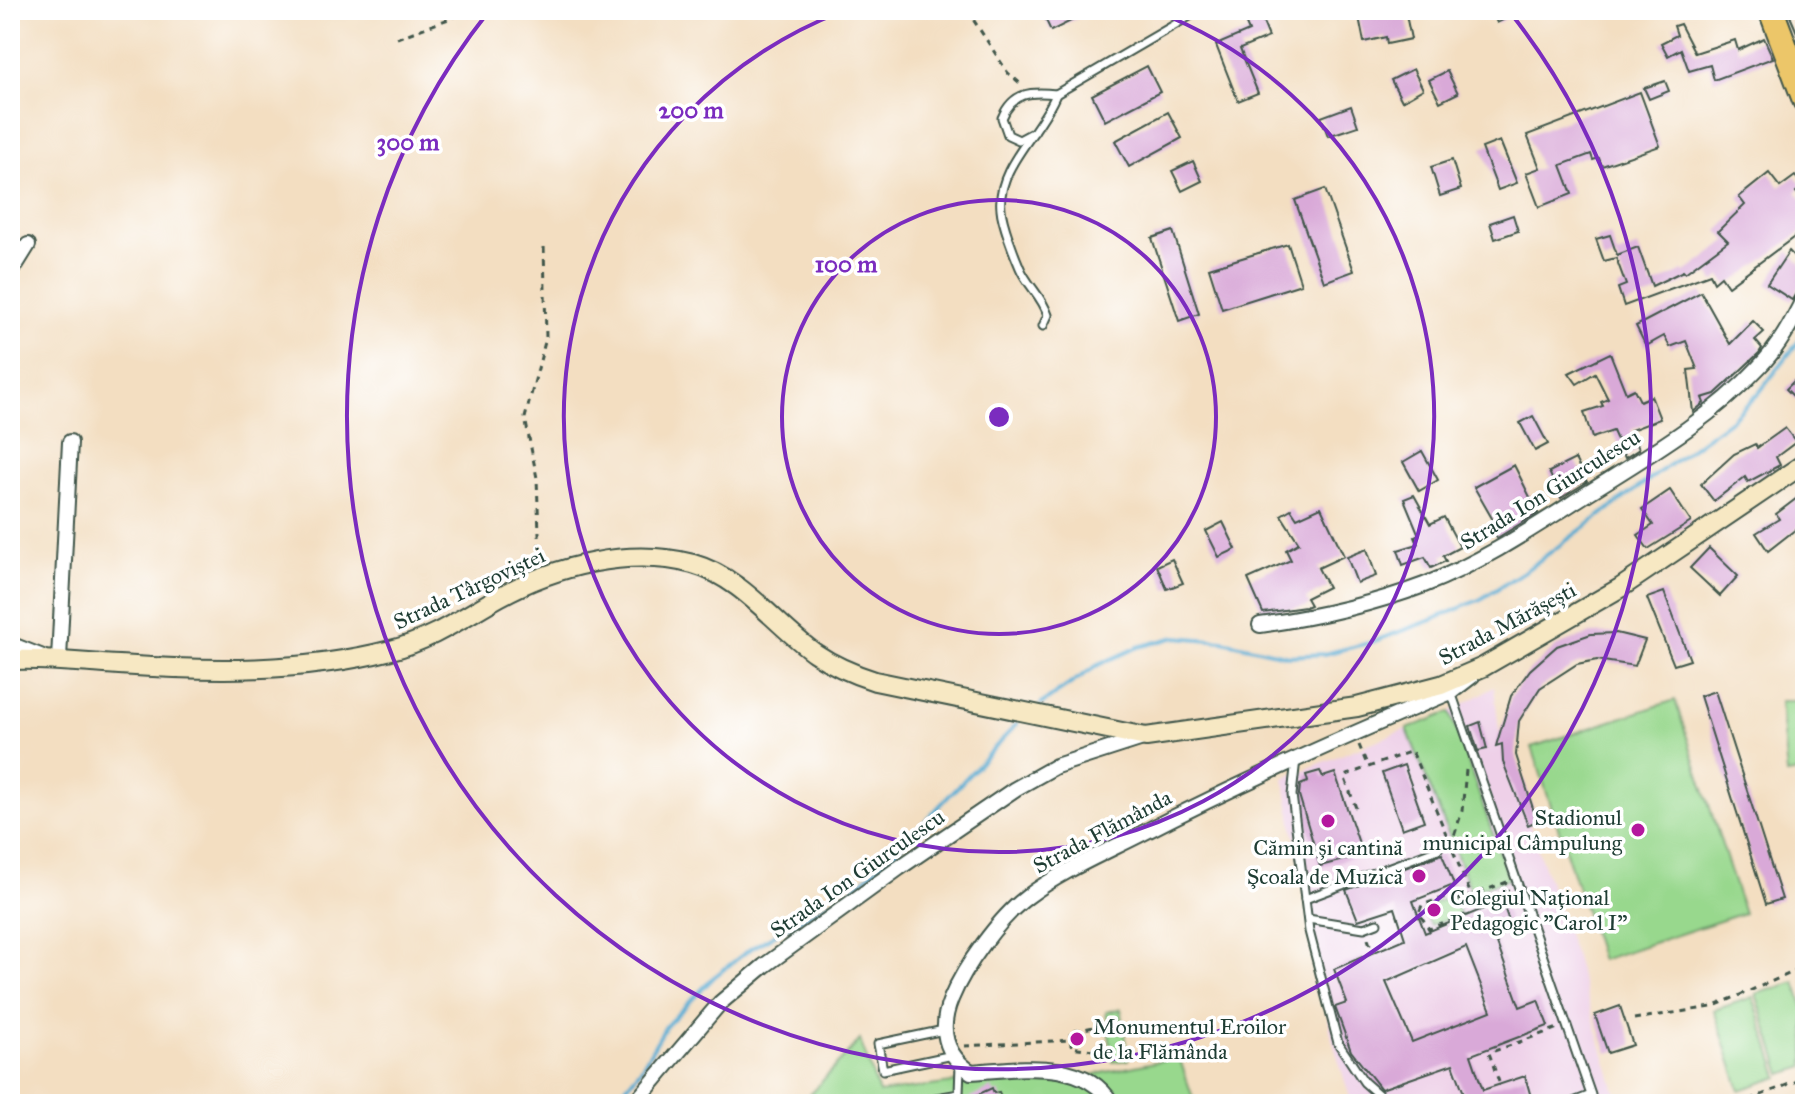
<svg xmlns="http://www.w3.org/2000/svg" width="1815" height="1114" font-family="'IM FELL Great Primer',serif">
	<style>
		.built { fill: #eed0e8 }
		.green { fill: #98d88d; stroke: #5c8a60; stroke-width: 2 }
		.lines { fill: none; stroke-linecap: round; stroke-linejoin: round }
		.stream { stroke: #54aad1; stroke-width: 4 }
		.building { fill: #d9a9d8; fill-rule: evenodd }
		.lane-casing { stroke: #3f5549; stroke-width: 11 }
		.street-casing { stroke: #3f5549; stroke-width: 18 }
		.secondary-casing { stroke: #3f5549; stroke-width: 22 }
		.highway-casing { stroke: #3f5549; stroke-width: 28 }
		.path { stroke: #3f5549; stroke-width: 3; stroke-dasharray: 6 6; stroke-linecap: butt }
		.lane { stroke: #fff; stroke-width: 7 }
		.street { stroke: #fff; stroke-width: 14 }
		.secondary { stroke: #f7e8c3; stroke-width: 18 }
		.highway { stroke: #ecc669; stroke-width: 24 }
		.ring { fill: none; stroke: #7b2cbf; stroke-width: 4 }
		.poi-dot { fill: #b5179e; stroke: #fff; stroke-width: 3 }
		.labels { text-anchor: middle; stroke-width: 7; stroke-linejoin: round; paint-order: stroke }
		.street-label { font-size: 22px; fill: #1f3d34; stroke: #fff }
		.poi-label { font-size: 22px; fill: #1f3d34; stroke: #fff; text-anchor: end }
		.centre { fill: #7b2cbf; stroke: #fff; stroke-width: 4 }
		.ring-label { font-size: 24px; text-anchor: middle; font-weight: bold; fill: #7b2cbf; stroke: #fff; stroke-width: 7; stroke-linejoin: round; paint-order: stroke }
	</style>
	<rect width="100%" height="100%" fill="#fff"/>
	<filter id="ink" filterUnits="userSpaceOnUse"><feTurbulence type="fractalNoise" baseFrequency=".0125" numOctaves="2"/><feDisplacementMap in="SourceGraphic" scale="16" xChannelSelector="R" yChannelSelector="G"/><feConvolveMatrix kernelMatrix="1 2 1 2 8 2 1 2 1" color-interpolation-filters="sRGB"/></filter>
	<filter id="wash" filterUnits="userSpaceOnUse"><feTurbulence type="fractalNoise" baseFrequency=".006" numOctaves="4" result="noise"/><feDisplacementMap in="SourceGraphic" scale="32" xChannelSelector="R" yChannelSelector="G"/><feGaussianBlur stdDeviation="1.8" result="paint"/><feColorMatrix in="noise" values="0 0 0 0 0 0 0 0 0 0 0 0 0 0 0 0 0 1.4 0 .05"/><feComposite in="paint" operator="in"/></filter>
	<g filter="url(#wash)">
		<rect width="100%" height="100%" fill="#f3dec1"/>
		<polygon class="built" points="1494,687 1500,739 1574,954 1619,1104 1352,1104 1332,1039 1284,778 1453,710"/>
		<g class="green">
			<polygon points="1675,700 1744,913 1601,960 1532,747"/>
			<polygon points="1780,701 1805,701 1805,771 1787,774"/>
			<polygon points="1450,712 1509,879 1471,891 1407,729"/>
			<polygon points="1453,896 1460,915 1431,925 1423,913 1425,906"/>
			<polygon points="1795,982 1805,1012 1805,1067 1782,1074 1756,994"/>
			<polygon points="1753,997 1779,1077 1740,1090 1714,1010"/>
			<polygon points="1121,1009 1129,1060 1113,1062 1106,1012"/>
			<polygon points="860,1040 879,1093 1004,1076 1068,1080 1179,1057 1195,1104 801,1104"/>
		</g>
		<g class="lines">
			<g class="stream">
				<polyline points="1041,704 1098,665 1138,647 1176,637 1223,641 1289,656 1324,654 1369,643 1432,620 1481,599 1525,571 1733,418 1759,393 1805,333"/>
				<polyline points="612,1104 640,1070 666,1026 714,977 750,949 849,892 894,854 1017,724"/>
			</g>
		</g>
		<g id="blocks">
			<g class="building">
				<polygon points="1041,10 1093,10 1051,31"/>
				<polygon points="1254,10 1258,10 1269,37 1240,49 1258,93 1238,101 1216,45 1249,31 1242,15"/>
				<polygon points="1392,10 1405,10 1411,39 1387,44 1386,37 1364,42 1359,17"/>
				<polygon points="1491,10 1523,10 1497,23"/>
				<polygon points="1805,10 1805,51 1790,16"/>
				<polygon points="1680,24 1695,53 1735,40 1738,50 1764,38 1773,58 1714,80 1710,65 1689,71 1681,49 1668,56 1661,43 1677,35 1674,26"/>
				<polygon points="1147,66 1160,92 1105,121 1092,95"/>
				<polygon points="1413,69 1423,89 1402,101 1391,80"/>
				<polygon points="1447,71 1458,93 1440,102 1429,80"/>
				<polygon points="1665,81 1669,91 1649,99 1644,88"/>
				<polygon points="1640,92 1660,146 1602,166 1599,158 1593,160 1591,154 1561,165 1572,194 1539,207 1526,173 1540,168 1527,135"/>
				<polygon points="1351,106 1358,126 1328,136 1321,117"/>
				<polygon points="1168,112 1182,138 1129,167 1115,141"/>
				<polygon points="1500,141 1517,183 1498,190 1482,148"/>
				<polygon points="1452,160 1461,189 1440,196 1431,167"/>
				<polygon points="1193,161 1202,181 1182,191 1172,171"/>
				<polygon points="1769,173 1780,187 1795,176 1803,186 1796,192 1805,203 1805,229 1728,286 1721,276 1714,282 1710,274 1624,306 1618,288 1626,285 1616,258 1604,261 1596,239 1610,235 1617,255 1638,247 1652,286 1683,271 1685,273 1728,241 1718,231 1745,205 1739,197"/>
				<polygon points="1325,189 1354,271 1324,282 1295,200"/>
				<polygon points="1513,215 1518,231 1495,239 1490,223"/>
				<polygon points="1173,231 1199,314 1179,321 1152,238"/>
				<polygon points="1288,244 1301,284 1222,309 1209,268"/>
				<polygon points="1789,251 1805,268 1805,286 1799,288 1792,300 1767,284"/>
				<polygon points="1701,292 1730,344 1753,321 1764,332 1755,340 1762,348 1759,353 1715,394 1702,398 1704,403 1693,412 1688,370 1697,369 1686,341 1670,347 1664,336 1646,346 1636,326"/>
				<polygon points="1610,353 1626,393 1634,389 1640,401 1651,396 1660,419 1631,430 1639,449 1625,458 1613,431 1592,438 1584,412 1603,406 1601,402 1608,399 1595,373 1577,384 1569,373"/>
				<polygon points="1796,379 1805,388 1805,408 1786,389"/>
				<polygon points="1533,416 1548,444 1535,451 1520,423"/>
				<polygon points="1785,428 1796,442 1776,457 1780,465 1748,482 1745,477 1714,501 1701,484 1734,454 1755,444 1757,448"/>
				<polygon points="1422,451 1438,480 1419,491 1403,462"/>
				<polygon points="1575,459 1587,482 1561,498 1549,472"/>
				<polygon points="1514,465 1538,513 1497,538 1492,529 1497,527 1474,487"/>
				<polygon points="1670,490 1691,522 1648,549 1638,535 1653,525 1642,509"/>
				<polygon points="1805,492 1805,522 1768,551 1756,533 1779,519 1776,514"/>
				<polygon points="1414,495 1430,524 1444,517 1460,547 1443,556 1446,561 1431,568 1425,557 1403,565 1398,550 1418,544 1415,537 1419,535 1404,499"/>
				<polygon points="1321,507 1344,556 1318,568 1328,587 1306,598 1310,605 1305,607 1263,613 1248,579 1291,560 1286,550 1299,543 1281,515 1291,509 1297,518"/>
				<polygon points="1223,522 1236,549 1219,557 1206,531"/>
				<polygon points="1709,548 1738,576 1720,596 1690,568"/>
				<polygon points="1367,549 1376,576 1357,583 1347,557"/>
				<polygon points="1172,559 1183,583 1167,589 1157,566"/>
				<polygon points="1664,592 1690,660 1674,665 1647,598"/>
				<polygon points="1616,633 1645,640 1635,666 1597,660 1577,664 1540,688 1519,721 1516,755 1537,821 1528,825 1503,762 1502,744 1496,746 1511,696 1530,670 1557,646 1591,634"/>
				<polygon points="1715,691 1782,899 1766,904 1700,696"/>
				<polygon points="1480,722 1487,749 1478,751 1470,726"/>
				<polygon points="1404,765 1424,821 1402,829 1382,773"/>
				<polygon points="1320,771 1323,777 1335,773 1363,855 1320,866 1299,795 1300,785 1308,782 1306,775"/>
				<path d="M1442,854L1454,885L1413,901L1425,933L1502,901L1512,930L1495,938L1520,1007L1538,1000L1548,1026L1471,1055L1483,1090L1525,1076L1533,1104H1468L1453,1064L1381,1089L1351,1051L1335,1007L1347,1003L1334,969L1405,939L1395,908L1358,920L1346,890ZM1466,947L1491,1011L1412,1042L1386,982Z"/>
				<polygon points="1620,1006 1633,1045 1608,1053 1595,1015"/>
				<polygon points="992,1088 994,1093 999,1092 1004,1104 957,1104"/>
			</g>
		</g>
	</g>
	<g filter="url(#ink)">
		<use href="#blocks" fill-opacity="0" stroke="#3f5549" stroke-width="2"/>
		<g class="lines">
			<defs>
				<g id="lane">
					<path d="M1034,132L1019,140L1008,135L1002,118C1013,92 1031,91 1056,94"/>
					<path d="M1043,326L1048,315C1042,296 1027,285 1020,268C1014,254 1002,223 1001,209C996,167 1042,131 1056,94L1200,10"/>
					<polyline points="1451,692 1591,1095 1568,1104"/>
					<polyline points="1296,759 1292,795 1309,931 1338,1043 1364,1082 1389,1104"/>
					<polyline points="1305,899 1438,849"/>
					<polyline points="1308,919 1364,928 1377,923"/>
					<polyline points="944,1030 878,1044 883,1070 953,1055"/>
					<polyline points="903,1104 959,1094 960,1065"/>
				</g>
				<g id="street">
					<polyline points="10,274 28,245"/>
					<path d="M1260,625C1316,617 1371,605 1424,585C1483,562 1536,526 1588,493C1647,456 1711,419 1759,367C1779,347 1792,322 1805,296"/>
					<polyline points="10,644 43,657"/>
					<polyline points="59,659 70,442"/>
					<polyline points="634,1104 720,1003 764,966 899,868 1015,789 1056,766 1146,737"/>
					<path d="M1112,1104C1084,1056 1017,1069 971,1072C944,1054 939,1028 951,999C964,967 999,918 1027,897C1061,871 1104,853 1143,833C1244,781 1346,736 1451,692L1472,676"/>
				</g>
				<path id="secondary" d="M10,660C47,658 82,663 119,665C209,671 303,673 391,650C430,641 465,616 499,597C555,566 629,547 693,564C743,578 774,624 815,653C834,666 853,674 875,681L1146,737L1357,707L1441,685L1483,667L1620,588L1805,463"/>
				<polyline id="highway" points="1771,10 1805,100"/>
			</defs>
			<use href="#lane" class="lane-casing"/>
			<use href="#street" class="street-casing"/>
			<use href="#secondary" class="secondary-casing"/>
			<use href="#highway" class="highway-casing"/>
			<g class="path">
				<polyline points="967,10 1008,73 1021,84"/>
				<polyline points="397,38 473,10"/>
				<polyline points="540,561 537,478 525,418 546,338 544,244"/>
				<polyline points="1359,745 1368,767"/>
				<polyline points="1466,770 1462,811 1451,846 1471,895"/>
				<polyline points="1356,808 1344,776 1412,751 1451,846"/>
				<polyline points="1507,882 1459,900 1457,893 1422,905 1419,913 1429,929 1465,915 1463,907 1509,890"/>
				<polyline points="1368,939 1372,950"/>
				<polyline points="1634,1019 1712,1007 1805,967"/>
				<polyline points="1071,1040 1071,1047 1107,1052"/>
				<polyline points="964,1046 1071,1040 1070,1032 1103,1025"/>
				<polyline points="1499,1082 1489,1053 1558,1028"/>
				<polyline points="1738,1104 1805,1078"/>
			</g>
			<use href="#lane" class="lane"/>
			<use href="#street" class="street"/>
			<use href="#secondary" class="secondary"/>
			<use href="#highway" class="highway"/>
		</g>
	</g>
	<g class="ring">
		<circle cx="999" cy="417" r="217"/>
		<path d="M1155 11A435 435 0 1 1 843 11"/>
		<path d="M1509 11A652 652 0 1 1 489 11"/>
	</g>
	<g class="poi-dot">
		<circle cx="1328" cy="821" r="8"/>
		<circle cx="1638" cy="830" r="8"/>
		<circle cx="1419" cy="876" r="8"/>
		<circle cx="1434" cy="910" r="8"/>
		<circle cx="1077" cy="1039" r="8"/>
	</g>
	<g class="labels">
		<g class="street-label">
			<text transform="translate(1550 489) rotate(-32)" y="8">Strada Ion Giurculescu</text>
			<text transform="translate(469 588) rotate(-25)" y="8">Strada Târgoviștei</text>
			<text transform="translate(1507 623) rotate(-28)" y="8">Strada Mărășești</text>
			<text transform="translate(1102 831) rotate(-28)" y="8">Strada Flămânda</text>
			<text transform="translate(857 873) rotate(-35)" y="8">Strada Ion Giurculescu</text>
		</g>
		<g class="poi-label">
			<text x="1622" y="825">Stadionul<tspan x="1622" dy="25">municipal Câmpulung</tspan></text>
			<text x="1328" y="855" text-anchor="middle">Cămin și cantină</text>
			<text x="1403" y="884">Şcoala de Muzică</text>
			<text x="1450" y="905" text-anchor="start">Colegiul Național<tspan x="1450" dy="25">Pedagogic ”Carol I”</tspan></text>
			<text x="1093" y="1034" text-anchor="start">Monumentul Eroilor<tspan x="1093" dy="25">de la Flămânda</tspan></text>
		</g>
	</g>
	<circle cx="999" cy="417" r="12" class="centre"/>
	<g class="ring-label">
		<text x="691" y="118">200 m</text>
		<text x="408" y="150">300 m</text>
		<text x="846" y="272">100 m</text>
	</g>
	<rect width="1815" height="1114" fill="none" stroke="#fff" stroke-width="40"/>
</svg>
